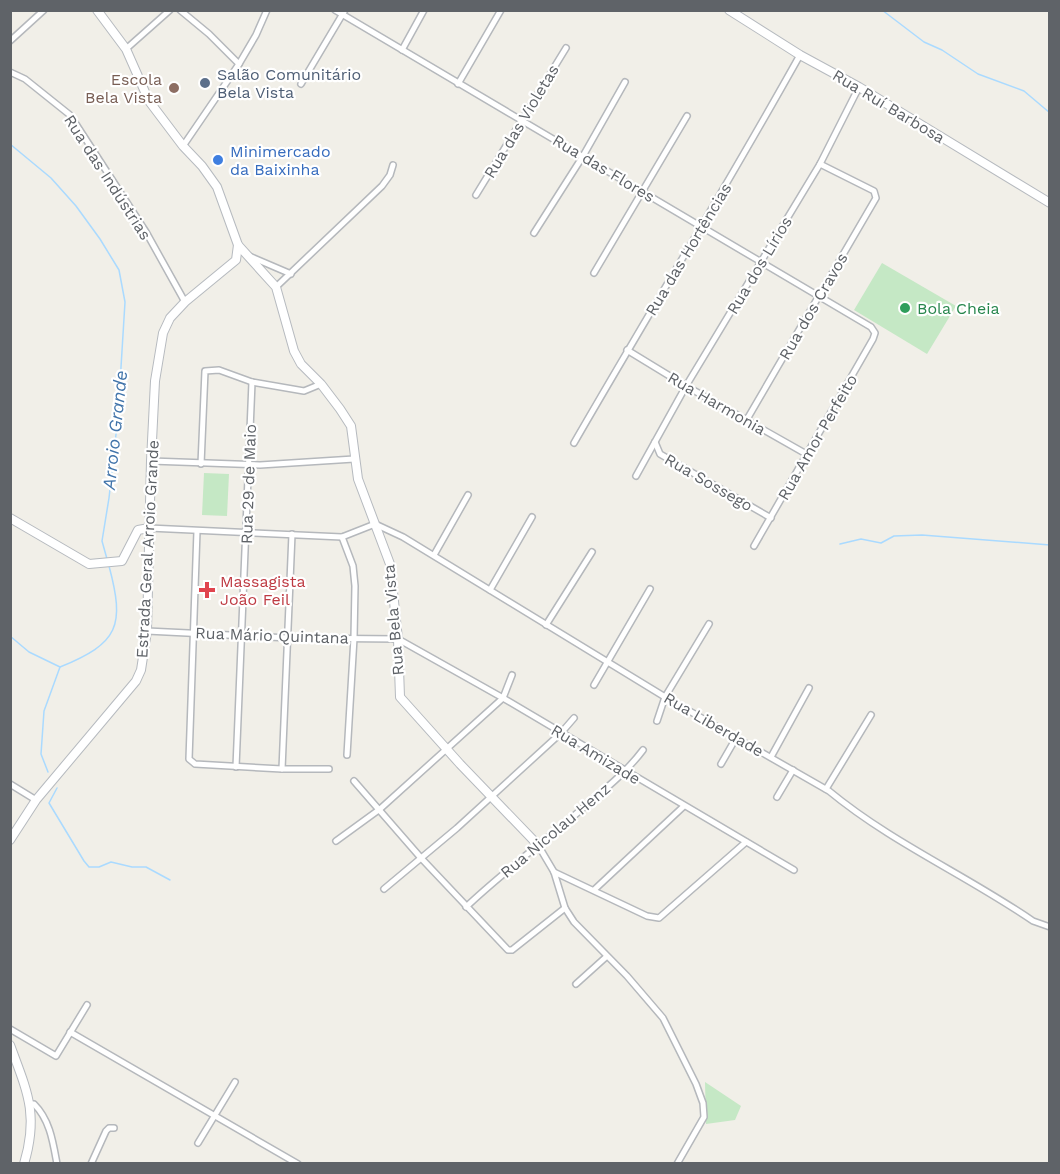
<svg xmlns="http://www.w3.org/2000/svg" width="1060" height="1174" font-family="'Work Sans',sans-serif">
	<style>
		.green { fill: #c5e8c5 }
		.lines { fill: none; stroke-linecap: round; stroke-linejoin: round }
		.stream { stroke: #aadaff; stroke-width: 1.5 }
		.street-casing { stroke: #b5b8bc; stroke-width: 8 }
		.secondary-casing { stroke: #b6babf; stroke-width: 10 }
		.street { stroke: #fff; stroke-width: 5 }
		.secondary { stroke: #fff; stroke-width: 8 }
		.service-dot { fill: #5c6f8a; stroke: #fff; stroke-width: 2 }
		.education-dot { fill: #8d6e63; stroke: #fff; stroke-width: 2 }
		.shop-dot { fill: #3f7fe0; stroke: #fff; stroke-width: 2 }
		.leisure-dot { fill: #2e9e5b; stroke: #fff; stroke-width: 2 }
		.health-dot { fill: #e0444e; stroke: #fff; stroke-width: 2 }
		.labels { text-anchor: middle; stroke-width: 4.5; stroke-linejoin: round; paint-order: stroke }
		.service-label { font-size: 16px; fill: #4e5e75; stroke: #fff; text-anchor: start }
		.education-label { font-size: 16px; fill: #785e54; stroke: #fff; text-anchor: end }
		.street-label { font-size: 16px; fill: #5f6368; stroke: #fff }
		.shop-label { font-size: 16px; fill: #366cbe; stroke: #fff; text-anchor: start }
		.leisure-label { font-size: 16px; fill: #27864d; stroke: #fff; text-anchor: start }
		.health-label { font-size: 16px; fill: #be3a42; stroke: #fff; text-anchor: start }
		.water-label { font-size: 18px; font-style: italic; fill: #4174aa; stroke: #fff }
	</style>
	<rect width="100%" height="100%" fill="#f1efe8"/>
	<g class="green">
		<polygon points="882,263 956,306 927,354 854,310"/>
		<polygon points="204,473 229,474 227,516 202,515"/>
		<polygon points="705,1082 741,1106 735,1120 706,1124"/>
	</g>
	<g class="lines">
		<g class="stream">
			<polyline points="882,10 924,42 942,50 978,74 1024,91 1050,113"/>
			<polyline points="10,144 51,178 76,206 100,239 119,270 125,302 118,416 109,498 102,541 107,559"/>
			<polyline points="840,544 861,539 881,543 894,536 922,535 1050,545"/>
			<path d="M10,636L29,652L60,667C119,643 125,626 109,566"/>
			<polyline points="48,772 41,754 44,711 60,667"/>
			<polyline points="57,788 49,803 84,861 89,867 99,867 111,862 132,867 146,867 170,880"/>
		</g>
		<defs>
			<g id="street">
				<polyline points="180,10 209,34 239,64"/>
				<polyline points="335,10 871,327 875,333 873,339 754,546"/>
				<polyline points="10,41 44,10"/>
				<polyline points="126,49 170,10"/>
				<polyline points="402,50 424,10"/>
				<polyline points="10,72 25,79 70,115 146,232 185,302"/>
				<polyline points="301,84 345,10"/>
				<polyline points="458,84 501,10"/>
				<polyline points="183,146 239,64 256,35 267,10"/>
				<polyline points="476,195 566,48"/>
				<polyline points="534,233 583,156 625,82"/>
				<polyline points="249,256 291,274"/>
				<polyline points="594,273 687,116"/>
				<polyline points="276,287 382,186 390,175 393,165"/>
				<polyline points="627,350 686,386 808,455"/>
				<polyline points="746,421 876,198 874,191 820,164"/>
				<polyline points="655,442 660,454 771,518"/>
				<path d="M574,443C649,313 727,186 800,55"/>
				<polyline points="151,461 260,465 354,459"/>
				<polyline points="201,464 205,371 219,370 252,382 304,391 321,384"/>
				<polyline points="636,476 686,386 820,164 859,87"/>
				<path d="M149,528L342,537L375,524L403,537L665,697L829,791C892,843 966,875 1033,921L1050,927"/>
				<polyline points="197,531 189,759 195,764 282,769 329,769"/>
				<polyline points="342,537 353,566 355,586 354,638 347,755"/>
				<polyline points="434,555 468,495"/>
				<polyline points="490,590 532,517"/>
				<polyline points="546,625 592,552"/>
				<polyline points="147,631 289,638 398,639 503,698 794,870"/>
				<polyline points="594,685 650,589"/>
				<polyline points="657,721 665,697 709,624"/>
				<polyline points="771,757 809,688"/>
				<polyline points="721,764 736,738"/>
				<polyline points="236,767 252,382"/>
				<polyline points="282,769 292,534"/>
				<polyline points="354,781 421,858 508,950 512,950 565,908"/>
				<polyline points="10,784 36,800"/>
				<polyline points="826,789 871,715"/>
				<polyline points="777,797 793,770"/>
				<polyline points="336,841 380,809 503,698 512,675"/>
				<polyline points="538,845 554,872 565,908 574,922 627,976 663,1018 696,1084 703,1103 704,1117 677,1164"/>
				<polyline points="554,872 647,916 659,918 746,842"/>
				<polyline points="384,889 457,828 561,733 574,718"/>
				<polyline points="594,890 684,806"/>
				<path d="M466,907C505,870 549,838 590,802C609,786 628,770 643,750"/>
				<polyline points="576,984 606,957"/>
				<polyline points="10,1029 56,1056 87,1005"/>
				<polyline points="70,1032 298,1164"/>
				<path d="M30,1104H34C50,1120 53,1142 57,1164"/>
				<polyline points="198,1143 235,1082"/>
				<polyline points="91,1164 106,1131 109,1128 114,1128"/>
			</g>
			<g id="secondary">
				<polyline points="97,10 126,49 149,101 183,146 202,166 217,187 238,245 276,287 294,351 301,364 321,384 340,409 351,426 358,479 390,564 398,639 400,697 460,764 538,845"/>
				<polyline points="729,10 800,55 859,87 1050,203"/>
				<polyline points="10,518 89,564 122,561 138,530 149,528"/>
				<polyline points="10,840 36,800 136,681 141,670 147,631 151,461 155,381 163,333 170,318 185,302 236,260 238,245"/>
				<path d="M10,1045C27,1091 39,1114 24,1164"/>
			</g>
		</defs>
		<use href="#street" class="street-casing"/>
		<use href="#secondary" class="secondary-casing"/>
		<use href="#street" class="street"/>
		<use href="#secondary" class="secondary"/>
	</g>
	<circle class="service-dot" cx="205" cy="83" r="6"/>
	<circle class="education-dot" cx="174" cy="88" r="6"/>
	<circle class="shop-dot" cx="218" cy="160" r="6"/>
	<circle class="leisure-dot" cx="905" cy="308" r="6"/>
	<path class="health-dot" d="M204 581h6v6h6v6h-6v6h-6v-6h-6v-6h6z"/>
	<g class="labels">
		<g class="service-label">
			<text x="217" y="80">Salão Comunitário<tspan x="217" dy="18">Bela Vista</tspan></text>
		</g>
		<g class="education-label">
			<text x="162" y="85">Escola<tspan x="162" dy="18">Bela Vista</tspan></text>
		</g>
		<g class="street-label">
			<text transform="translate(889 106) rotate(31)" y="6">Rua Ruí Barbosa</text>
			<text transform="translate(521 121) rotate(-59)" y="6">Rua das Violetas</text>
			<text transform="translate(604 168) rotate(31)" y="6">Rua das Flores</text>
			<text transform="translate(108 177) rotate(57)" y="6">Rua das Indústrias</text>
			<text transform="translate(688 249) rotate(-59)" y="6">Rua das Hortências</text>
			<text transform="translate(759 265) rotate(-59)" y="6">Rua dos Lírios</text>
			<text transform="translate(813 306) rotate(-60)" y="6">Rua dos Cravos</text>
			<text transform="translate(717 403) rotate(30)" y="6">Rua Harmonia</text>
			<text transform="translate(817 437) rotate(-60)" y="6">Rua Amor Perfeito</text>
			<text transform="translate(709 482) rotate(30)" y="6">Rua Sossego</text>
			<text transform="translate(248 484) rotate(-88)" y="6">Rua 29 de Maio</text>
			<text transform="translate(147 549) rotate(-87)" y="6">Estrada Geral Arroio Grande</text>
			<text transform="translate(393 620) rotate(-95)" y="6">Rua Bela Vista</text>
			<text transform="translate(272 635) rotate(2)" y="6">Rua Mário Quintana</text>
			<text transform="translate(714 724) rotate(30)" y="6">Rua Liberdade</text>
			<text transform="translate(596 754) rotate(31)" y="6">Rua Amizade</text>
			<text transform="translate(555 830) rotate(-40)" y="6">Rua Nicolau Henz</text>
		</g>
		<g class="shop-label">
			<text x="230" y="157">Minimercado<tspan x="230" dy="18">da Baixinha</tspan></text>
		</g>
		<g class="leisure-label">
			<text x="917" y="314">Bola Cheia</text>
		</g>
		<g class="health-label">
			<text x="220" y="587">Massagista<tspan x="220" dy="18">João Feil</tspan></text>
		</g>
		<g class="water-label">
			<text transform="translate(115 430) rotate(-84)" y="6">Arroio Grande</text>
		</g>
	</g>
	<rect width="1060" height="1174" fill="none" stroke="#5f6368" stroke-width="24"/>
</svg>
